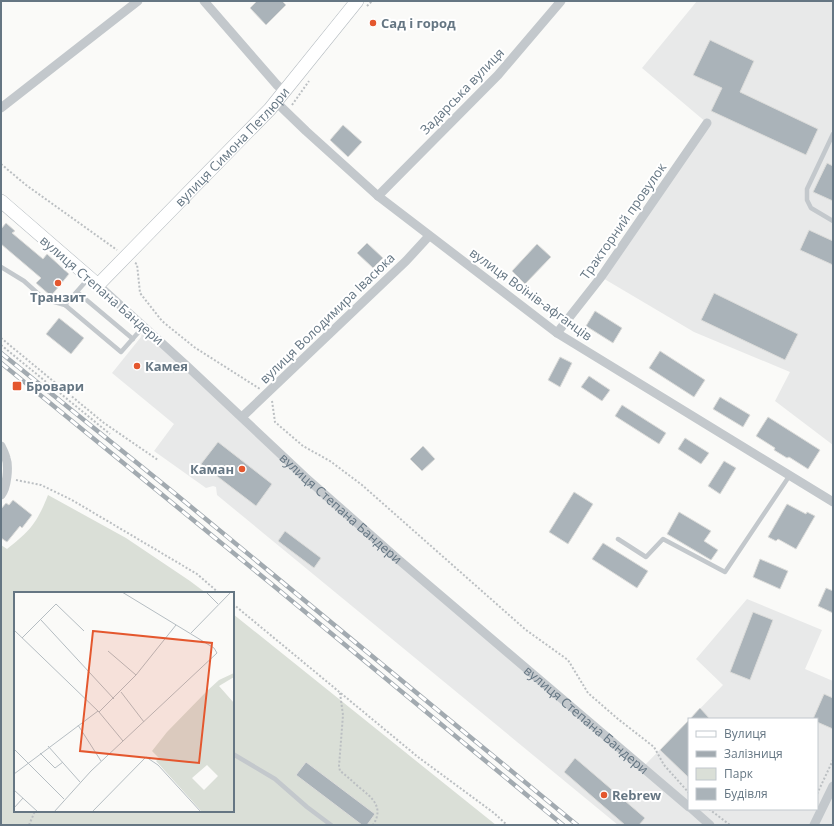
<svg xmlns="http://www.w3.org/2000/svg" width="834" height="826" font-family="'Open Sans',sans-serif">
	<style>
		.built { fill: #e8e9e9 }
		.green { fill: #dadfd7 }
		.building { fill: #aab3b9; stroke: #dcdcda }
		.lines { fill: none; stroke-linecap: round; stroke-linejoin: round }
		.secondary-casing { stroke: #b3babf; stroke-width: 14 }
		.path { stroke: #bbbfc2; stroke-width: 2; stroke-dasharray: 2 2; stroke-linecap: butt }
		.lane { stroke: #c3c8cc; stroke-width: 4.5 }
		.street { stroke: #c3c8cc; stroke-width: 9 }
		.secondary { stroke: #fff; stroke-width: 13 }
		.rail-casing { stroke: #a2aab0; stroke-width: 4.5 }
		.rail { stroke: #fff; stroke-width: 3; stroke-dasharray: 9; stroke-linecap: butt }
		.poi-dot { fill: #e4572e; stroke: #fff; stroke-width: 1.5 }
		.labels { text-anchor: middle; stroke-width: 4; stroke-linejoin: round; paint-order: stroke }
		.poi-label { font-size: 13px; font-weight: bold; fill: #657683; stroke: #fff; text-anchor: start }
		.street-label { font-size: 13px; fill: #657683; stroke: #fff }
		.inset-road { fill: none; stroke: #b5bdc2; stroke-width: 1 }
		.view { fill: #e4572e; fill-opacity: 0.15; stroke: #e4572e; stroke-width: 2 }
		.inset-edge { fill: none; stroke: #657683; stroke-width: 2 }
	</style>
	<rect width="100%" height="100%" fill="#fafaf8"/>
	<g class="built">
		<polygon points="697,1 833,1 833,445 775,401 790,372 694,332 601,277 707,123 642,68"/>
		<polygon points="144,326 261,435 643,767 689,720 689,809 817,809 817,719 690,719 723,685 696,659 747,599 822,630 805,669 833,681 833,825 618,825 217,495 216,487 213,486 206,488 154,451 174,424 112,373 141,337"/>
	</g>
	<path class="green" d="M48,495L126,538L190,581L206,593H15V811H233V614L496,825H1V545L7,549C30,531 37,523 48,495Z"/>
	<g class="building">
		<polygon points="257,1 282,1 286,5 266,25 250,8"/>
		<polygon points="710,40 754,61 740,92 818,129 806,155 711,111 722,88 693,75"/>
		<polygon points="343,125 362,142 348,157 330,140"/>
		<polygon points="827,163 833,166 833,201 813,192"/>
		<polygon points="6,223 15,231 12,233 43,259 47,254 69,274 51,296 36,283 41,278 1,244 1,229"/>
		<polygon points="809,230 833,241 833,265 800,250"/>
		<polygon points="367,243 383,258 373,268 357,253"/>
		<polygon points="537,244 551,257 525,284 512,271"/>
		<polygon points="714,293 798,334 785,360 701,320"/>
		<polygon points="595,311 622,328 613,343 586,326"/>
		<polygon points="59,318 84,338 71,354 46,334"/>
		<polygon points="660,351 705,380 694,397 649,368"/>
		<polygon points="560,357 572,363 560,387 548,380"/>
		<polygon points="589,376 610,390 602,401 581,387"/>
		<polygon points="720,397 750,415 743,427 713,409"/>
		<polygon points="622,405 666,433 659,444 615,416"/>
		<polygon points="768,417 820,450 808,469 789,457 787,458 774,450 775,448 756,436"/>
		<polygon points="685,438 709,453 701,464 678,449"/>
		<polygon points="218,442 272,484 256,506 201,464"/>
		<polygon points="423,446 435,459 422,471 410,459"/>
		<polygon points="724,461 736,468 720,494 708,486"/>
		<polygon points="574,492 593,504 568,544 549,532"/>
		<polygon points="13,500 32,515 22,528 20,526 7,542 1,538 1,509 6,503 9,505"/>
		<polygon points="787,504 806,514 807,512 815,516 796,549 778,539 776,541 768,537"/>
		<polygon points="679,512 711,531 704,541 718,550 711,560 667,534"/>
		<polygon points="285,531 321,558 314,568 278,541"/>
		<polygon points="603,543 648,571 637,588 592,559"/>
		<polygon points="760,559 788,571 780,589 753,577"/>
		<polygon points="826,588 833,591 833,613 818,606"/>
		<polygon points="753,612 773,620 750,680 730,672"/>
		<polygon points="824,694 833,698 833,729 817,722 817,719 813,719"/>
		<polygon points="700,708 710,719 690,719"/>
		<polygon points="689,720 689,778 660,750"/>
		<polygon points="575,758 645,818 639,825 625,825 564,772"/>
		<polygon points="306,762 375,814 367,825 362,825 296,775"/>
	</g>
	<g class="lines">
		<defs>
			<g id="secondary">
				<path id="s2" d="M1,201L98,285L270,109L357,1"/>
			</g>
		</defs>
		<use href="#secondary" class="secondary-casing"/>
		<g class="path">
			<polyline points="367,6 372,1"/>
			<polyline points="292,105 309,81"/>
			<polyline points="1,164 26,185 117,250"/>
			<polyline points="135,263 137,264 140,293 162,321 194,347 260,389"/>
			<polyline points="1,338 104,423 158,460"/>
			<polyline points="1,345 110,434"/>
			<polyline points="272,401 275,422 303,446 330,461 362,485 526,630 568,660 588,693 618,719 654,747 664,765 689,793"/>
			<polyline points="16,480 41,485 72,500 197,574 219,593"/>
			<polyline points="233,604 418,757 494,813 507,825"/>
			<path d="M340,693L343,715L339,766L340,771C347,776 353,782 360,788C373,798 384,808 373,825"/>
			<polyline points="817,794 833,760"/>
			<polyline points="709,809 730,825"/>
			<polyline points="29,825 35,811"/>
		</g>
		<g class="lane">
			<polyline points="833,134 807,189 807,200 811,208 833,221"/>
			<polyline points="1,267 24,281 44,299 65,305"/>
			<polyline points="88,279 65,305 121,352 144,326"/>
			<polyline points="77,292 133,339"/>
			<polyline points="618,539 646,557 663,539 725,572 790,475"/>
			<polyline points="233,754 275,779 307,807 331,825"/>
		</g>
		<g class="street">
			<polyline points="204,1 277,85 285,92"/>
			<polyline points="276,102 306,131 378,196 557,333 833,502"/>
			<polyline points="1,108 138,1"/>
			<polyline points="378,196 498,75 561,1"/>
			<path id="s1" d="M98,285L188,367L305,477L399,560L689,807"/>
			<polyline points="557,333 601,277 707,123"/>
			<polyline points="242,417 406,261 429,236"/>
			<path d="M1,446C3,450 5,454 6,458C9,466 7,488 1,495"/>
			<polyline points="692,809 710,825"/>
			<polyline points="814,825 833,786"/>
		</g>
		<use href="#secondary" class="secondary"/>
		<defs>
			<g id="rail">
				<polyline points="1,353 173,492 577,825"/>
				<polyline points="1,363 269,582 563,825"/>
			</g>
		</defs>
		<use href="#rail" class="rail-casing"/>
		<use href="#rail" class="rail"/>
	</g>
	<g class="poi-dot">
		<circle cx="373" cy="23" r="4"/>
		<circle cx="58" cy="283" r="4"/>
		<circle cx="137" cy="366" r="4"/>
		<rect x="12" y="381" width="10" height="10" rx="2"/>
		<circle cx="242" cy="469" r="4"/>
		<circle cx="604" cy="795" r="4"/>
	</g>
	<g class="labels">
		<g class="poi-label">
			<text x="381" y="28">Сад і город</text>
			<text x="58" y="302" text-anchor="middle">Транзит</text>
			<text x="145" y="371">Камея</text>
			<text x="26" y="391">Бровари</text>
			<text x="234" y="474" text-anchor="end">Каман</text>
			<text x="612" y="800">Rebrew</text>
		</g>
		<g class="street-label">
			<text transform="translate(462 91) rotate(-46)" y="5">Задарська вулиця</text>
			<text dy="5" stroke="none"><textPath href="#s2" startOffset="321">вулиця Симона Петлюри</textPath></text>
			<text transform="translate(623 221) rotate(-55)" y="5">Тракторний провулок</text>
			<text transform="translate(102 290) rotate(41)" y="5">вулиця Степана Бандери</text>
			<text transform="translate(531 294) rotate(36)" y="5">вулиця Воїнів-афганців</text>
			<text transform="translate(327 318) rotate(-44)" y="5">вулиця Володимира Івасюка</text>
			<text dy="5" stroke="none"><textPath href="#s1" startOffset="330">вулиця Степана Бандери</textPath></text>
			<text dy="5" stroke="none"><textPath href="#s1" startOffset="654">вулиця Степана Бандери</textPath></text>
		</g>
	</g>
	<g transform="translate(14 592)">
		<rect width="220" height="220" fill="#fafaf8"/>
		<path d="M220,81V85L205,94L220,111V220H188L142,169L145,166L138,159L153,140L193,99L205,88ZM193,173L204,184L190,198L178,186Z" fill="#dadfd7" fill-rule="evenodd"/>
		<path class="inset-road" d="M192,0L204,12M27,28L100,107M0,38L85,120L109,149M177,41L217,0M8,46L42,12L70,39M94,59L122,83M107,100L130,130M85,120L122,83L162,33M64,133L87,169M34,154L66,190M0,157L50,207M26,161L41,176L49,170M0,182L84,119M0,198L24,220M0,216L9,206M40,220L77,179L203,61L200,56L108,0M78,220L132,165L144,173L187,220"/>
		<path class="view" d="M79,39L198,51L185,171L66,159Z"/>
		<rect width="220" height="220" class="inset-edge"/>
	</g>
	<rect width="834" height="826" fill="none" stroke="#657683" stroke-width="4"/>
	<rect x="688" y="718" width="130" height="92" fill="#ffffff" stroke="#c1c8cd"/>
	<rect x="696" y="731" width="20" height="6" fill="#ffffff" stroke="#c1c8cd"/>
	<text x="724" y="738" font-size="12" fill="#657683">Вулиця</text>
	<rect x="696" y="751" width="20" height="6" fill="#a2aab0" stroke="#c1c8cd"/>
	<text x="724" y="758" font-size="12" fill="#657683">Залізниця</text>
	<rect x="696" y="768" width="20" height="12" fill="#dadfd7" stroke="#c1c8cd"/>
	<text x="724" y="778" font-size="12" fill="#657683">Парк</text>
	<rect x="696" y="788" width="20" height="12" fill="#aab3b9" stroke="#c1c8cd"/>
	<text x="724" y="798" font-size="12" fill="#657683">Будівля</text>
</svg>
